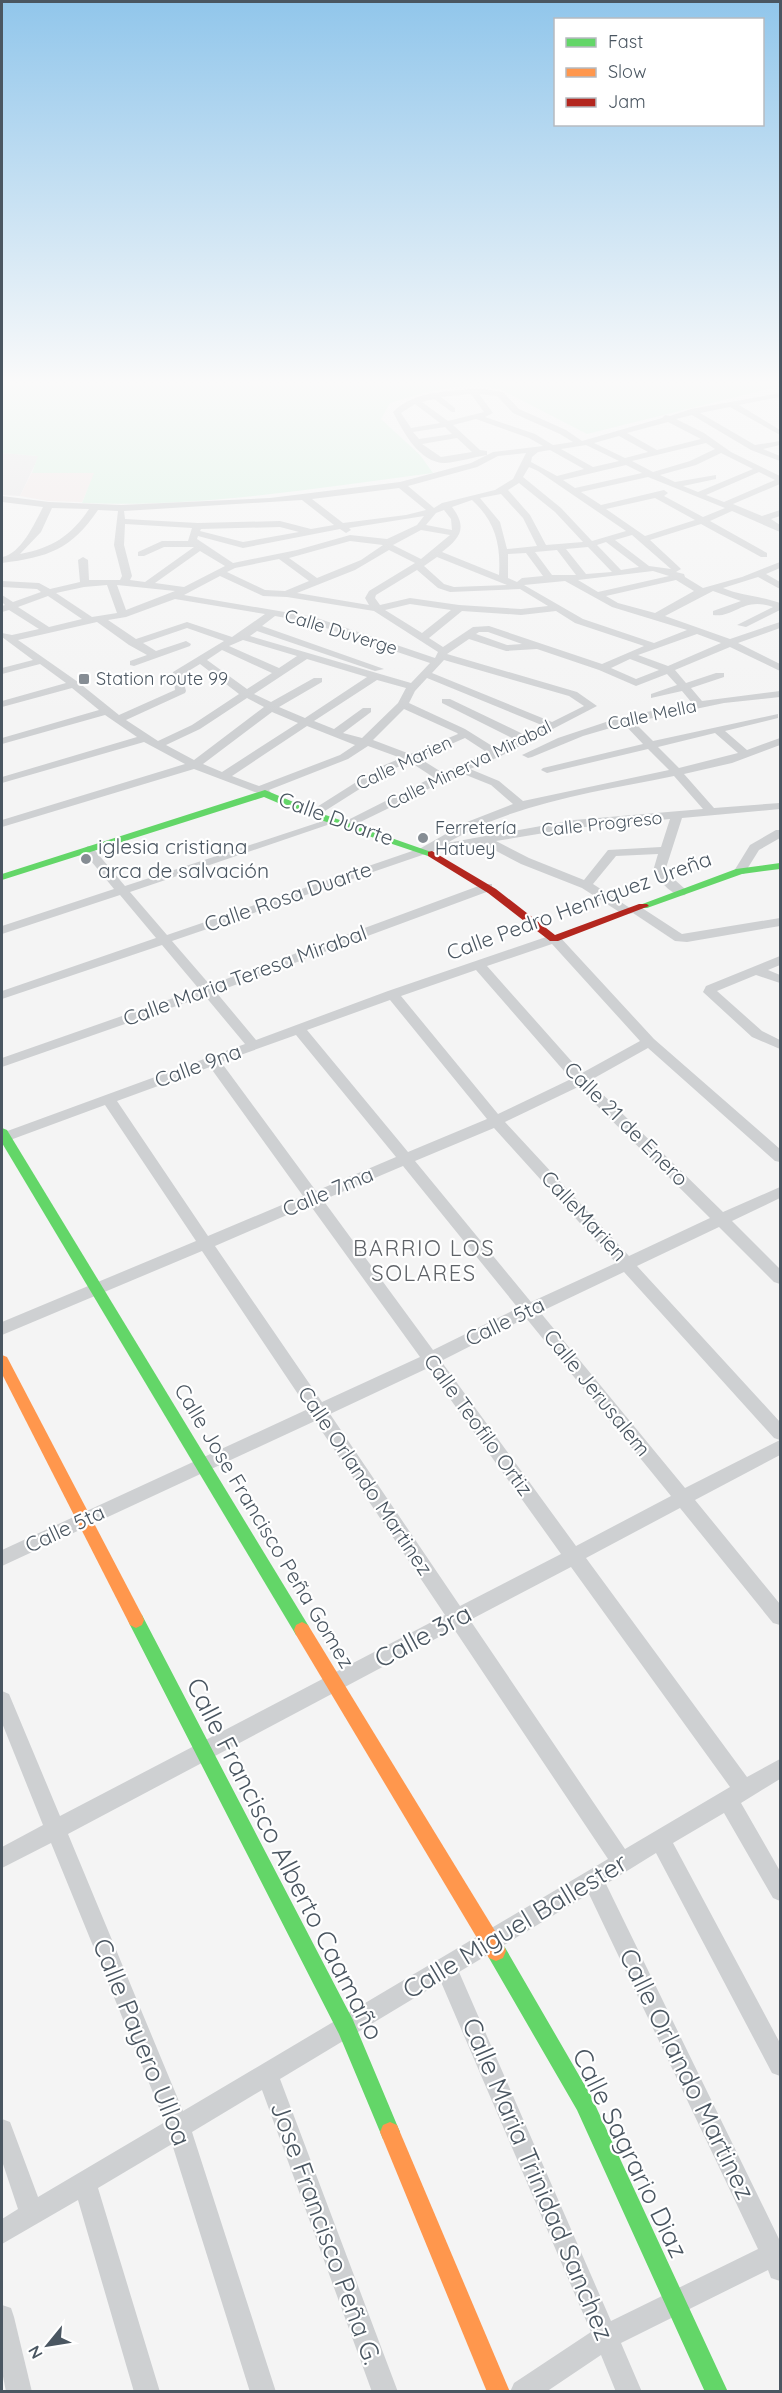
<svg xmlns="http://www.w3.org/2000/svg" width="782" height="2393" font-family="Quicksand,sans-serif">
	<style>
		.education { fill: #e6e5e6 }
		.medical { fill: #f1e7e6 }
		.green { fill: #d9f2e3 }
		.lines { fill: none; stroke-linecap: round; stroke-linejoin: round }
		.street { fill: #ced0d2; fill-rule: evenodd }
		.fast { fill: #63d668; fill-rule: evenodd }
		.slow { fill: #ff974d; fill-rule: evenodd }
		.jam { fill: #b3261e; fill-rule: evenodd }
		.poi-dot { fill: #868d94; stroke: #fff; stroke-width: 2 }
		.labels { text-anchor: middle; stroke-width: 4.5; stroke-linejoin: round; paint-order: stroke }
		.far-street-label { font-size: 18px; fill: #4a5661; stroke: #fff }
		.far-poi-label { font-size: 18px; fill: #4a5661; stroke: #fff; text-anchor: start }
		.street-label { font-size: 21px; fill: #4a5661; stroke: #fff }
		.poi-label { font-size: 21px; fill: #4a5661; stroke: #fff; text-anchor: start }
		.neighbourhood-label { font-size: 22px; letter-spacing: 1.5px; fill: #5f6368; stroke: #fff }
		.near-street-label { font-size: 26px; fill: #4a5661; stroke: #fff }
	</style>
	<rect width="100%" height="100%" fill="#f4f4f4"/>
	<polygon class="education" points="2,453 39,456 20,496 2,495"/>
	<polygon class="medical" points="32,472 95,473 82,502 48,501 20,496"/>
	<g class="green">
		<path d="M2,385H467L427,392L390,403L381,419L420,455L433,473C316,488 200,508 82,503L94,473H32L38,456L2,453Z"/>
		<polygon points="474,385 780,385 780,386 587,434 500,389"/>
	</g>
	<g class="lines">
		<g class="street">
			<path d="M484,389L503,392L519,409L566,430L582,441L662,418L665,415L670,416L691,409L780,393V397L739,405L780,430V435L730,407L700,413L755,445L780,441V445L763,449L780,456V461L751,450L692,415L676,419L704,433L731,452L780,476V484L733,504L762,516L780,510V516L771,519L780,525V532L732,511L710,521L767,553V557H761L701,524L650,540L679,567L681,569L676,572L684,574L685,577L703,588L742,577L780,562V568L766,574L780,582V589L758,577L723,588C742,596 761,596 780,603V610L746,627L737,625L773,607C743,596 735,618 713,615V611L741,601L713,591L665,616L730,639L780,622V628L738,643L780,664V671L730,647L675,670L686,683L716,673H724V677L691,688L702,701L780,691V697L724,703L634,722L653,741L778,714V718L725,731L747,750L780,738V745L732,763L684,774L714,808L780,803V809L682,818L665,871L685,889L687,892L685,895C672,897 660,881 653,871L658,854L616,856L593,884L630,908L639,906L682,934L780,918V926L687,942L675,941L633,913L624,915L582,888L521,864L483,844L434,851L172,941L210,985L484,884H492V890L216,992L256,1040L388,991L549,936H559L654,1039L780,1149V1162L775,1161L648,1048L589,1081L723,1212L780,1187V1198L732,1221L780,1269V1284L774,1282L719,1227L637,1266L780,1422V1455L695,1500L780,1604V1625L773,1623L680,1508L586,1558L747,1777L780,1759V1779L741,1803L780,1871V1901L773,1898L724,1813L673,1843L780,2043V2076L772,2073L656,1853L606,1884L779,2239H780V2281L771,2278L768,2270L621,2343L642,2392H616L601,2355L546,2392H510L514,2383L591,2332L441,1982L280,2079L398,2392H372L262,2090L192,2132L276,2392H250L172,2144L98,2188L160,2392H134L78,2200L2,2244V2219L18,2209L2,2161V2119L10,2122L38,2197L165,2122L51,1843L2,1868V1847L43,1825L2,1723V1691L9,1694L60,1816L445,1615L315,1421L2,1566V1550L308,1409L202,1251L2,1335V1322L196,1241L105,1105L2,1143V1133L245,1044L205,996L2,1067V1058L199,989L162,945L2,999V991L156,938L120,895L2,934V926L114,889L82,850L88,846L92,847L125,886L329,819L333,817L339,821L130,892L167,935L421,848L467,822L513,804L491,785L461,773L350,827H342V823L433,777L410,762L388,771L317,816H309V812L380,767L401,758L368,746L348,759L269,790L271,793L265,796L194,769L2,827V820L185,764L144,742L2,783V777L137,737L105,715L2,744V738L99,710L72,688L2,707V701L66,683L40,664L2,674V668L33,660L2,637V633L12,635L39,629L9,610L2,612V606L5,605L2,602V595L13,602L41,592L37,589L2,587V581L39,583L50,589L80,582L78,560L83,557L88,560L89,580H120L122,576L114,545L118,511L98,510C71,550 48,557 2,563V557C21,554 35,523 43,507L2,502V496L49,502L121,505L270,498L400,482L471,463L493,452L543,446L529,438L476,419L453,425L480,450L487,451V455C473,457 459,462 445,463C419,463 403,431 393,412C414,390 456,390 484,389ZM471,394L484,412L448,421L422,402L434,399L452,412H455V408L441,397ZM479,394L497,396L513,413L560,434L573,442L553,445L535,434L485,417L493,413ZM415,404L440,423L411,428L401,413ZM668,422L701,439L657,450L627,433ZM445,427L452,434L419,439L413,432ZM619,436L648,452L625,458L594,443ZM457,438L472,452L441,457L422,444ZM706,443L715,449L690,461L653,472L632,461ZM586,445L619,461L593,467L561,449ZM550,450L584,469L557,476L531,462L532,457L538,452ZM526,453L513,479L495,490L442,503L434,508L408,486L477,467L498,456ZM721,453L753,469L698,492L683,486L716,479V475L675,482L660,475L696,465ZM626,465L642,473L575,488L563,480ZM529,467L538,471L626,531L592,541L561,508L523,477ZM759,472L775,480L724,502L706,495ZM648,477L725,508L703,517L664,496L668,493L664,490L601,505L581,492ZM519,483L555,512L583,542L546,545L530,515L508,490ZM399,488L426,510L406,515L343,523L312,499ZM501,494L523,518L537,546L507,549L500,522L480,498ZM655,498L695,520L645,536L606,509ZM302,500L334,525L311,529L280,521L198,523L125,519L124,511ZM472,500C495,521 501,544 499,575L442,552C460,538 468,528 452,507ZM52,508L89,509C71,536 52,548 20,554L41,532ZM444,510L451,519L452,530L426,525L436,513ZM424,516L417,525L387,539L350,535L297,550L233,563L197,539L198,536L243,548L340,529L346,533L351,530L349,528ZM125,524L192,528L188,541H162L138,552V556H144L164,547H194L145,582L130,580L132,576L124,545ZM280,527L299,532L243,542L200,531L201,529ZM421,530L450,535L421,559L393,545ZM632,535L671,569L649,566L615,540ZM350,541L383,545L361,560L317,578L289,558ZM606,542L639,567L621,570L597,545ZM588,547L612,572L586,574L566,549ZM389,550L415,563L369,591L365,598L369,605L297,593L355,570ZM557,550L576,575H552L535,552ZM200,551L225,566L184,587L155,583ZM526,553L543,576L522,578L517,582L508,578V554ZM437,557L507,585L454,587L444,584L424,566ZM279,559L309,581L285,591L265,590L227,572L235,568ZM417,570L438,588L450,592L520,589L548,606L521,609L459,605L410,598L380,605L375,598L376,595ZM653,571L669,576L598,592L578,580ZM220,576L263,596L287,597L374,611L438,652L435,658L314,617L184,595ZM676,580L694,591L655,613L618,603L606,596ZM565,581L612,607L687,630L654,643L583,619L524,585ZM107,585L117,613L92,617L56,593L84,587ZM117,585L175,591L126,610ZM48,596L82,619L49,627L18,607ZM175,599L265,614L232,637L187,622L136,639L108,620L126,617ZM410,604L451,610L422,633L385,610ZM462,611L521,615L556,611L575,623L644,646L602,664L489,626L473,627L443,647L429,638ZM275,616L308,622L430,663L411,683L250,636L257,631L375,671L384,669L262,626ZM97,622L129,645L147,655L130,661V665L134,666L190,646L191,644L186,641L156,651L143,643L187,628L224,641L173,672L175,690L119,715L78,682L18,640ZM479,632H488L522,644L507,645L476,634ZM697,634L721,643L668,666L638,655ZM469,639L506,651L537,649L599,670L636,686L667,674L677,685L651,694V698L682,691L692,703L621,717L558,738L522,755L528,758L532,757L583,736L624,724L643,744L543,768L541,770L547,773L648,749L669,770L523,801L499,781L470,769L501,756L597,706L577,692L447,654ZM243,640L297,656L279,668L229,646ZM222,650L272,673L247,689L207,660ZM307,659L367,677L305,718L279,707L322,682V678H314L271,702L254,694ZM630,659L659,670L636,679L611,668ZM444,660L569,696L584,706L552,722L432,673ZM200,664L239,694L192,725L158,741L126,720L185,693L186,691L182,675ZM427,678L544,726L525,735L450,699H442V703L516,740L497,749L465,729L409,703L415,691ZM377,680L406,688L398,703L362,738L343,733L371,712V708H363L334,729L314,721ZM247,698L264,707L194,760L166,745L200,729ZM404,709L457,733L458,734L410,754L373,740ZM272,712L298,723L222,772L203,764ZM307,726L355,745L340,755L259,786L232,776ZM715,733L738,753L679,768L658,747ZM465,738L488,753L443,773L419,758ZM674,776L703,809L574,820L447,843C516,802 597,792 674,776ZM670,819L661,847L608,850L584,880L529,858L496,841L574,828ZM552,944L640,1041L582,1073L487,966ZM476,970L571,1079L498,1114L401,996ZM390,1000L487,1119L408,1152L307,1030ZM296,1035L396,1157L316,1191L221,1062ZM210,1067L303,1196L208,1236L117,1101ZM578,1087L710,1218L629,1256L505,1122ZM494,1128L616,1263L531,1302L415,1161ZM403,1166L518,1308L433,1350L323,1200ZM310,1205L420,1357L322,1402L215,1246ZM624,1272L774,1438L780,1440L685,1488L540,1312ZM526,1318L671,1496L576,1546L441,1361ZM428,1368L561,1554L460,1606L330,1414ZM571,1567L730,1787L625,1849L470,1620ZM454,1629L608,1859L183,2111L68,1834ZM589,1894L758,2249L611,2321L459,1972Z"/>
			<polygon points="776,830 780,830 780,838 759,850 744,874 736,874 734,871 750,845"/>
			<polygon points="780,956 780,965 768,970 780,975 780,983 756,975 717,991 762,1031 780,1040 780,1049 752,1037 703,992 706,986"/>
			<polygon points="2,2305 11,2308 14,2317 32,2392 6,2392 2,2371"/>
		</g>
		<g class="fast">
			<polygon points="265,790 317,812 437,854 436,856 428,856 309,816 264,797 2,880 2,874"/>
			<polygon points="780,863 780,869 742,874 647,908 639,908 637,906 736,869"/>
			<polygon points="2,1128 7,1130 308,1625 310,1630 308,1635 302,1638 296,1635 2,1143"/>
			<polygon points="136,1612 142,1615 353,2020 400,2132 397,2139 390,2142 383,2139 339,2034 130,1625 128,1620 130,1615"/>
			<polygon points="496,1941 503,1944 591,2096 728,2392 705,2392 577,2110 489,1958 486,1951 489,1944"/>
		</g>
		<g class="slow">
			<polygon points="2,1355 7,1357 142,1615 144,1620 142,1625 136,1628 130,1625 2,1374"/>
			<polygon points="302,1622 308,1625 503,1944 506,1951 503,1958 496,1961 489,1958 296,1635 294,1630 296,1625"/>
			<polygon points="390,2122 397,2125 510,2392 487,2392 380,2132 383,2125"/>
		</g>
		<polygon class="jam" points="432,851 496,889 555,935 639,904 647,904 649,906 558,941 550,941 488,893 428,856 428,852"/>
	</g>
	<linearGradient id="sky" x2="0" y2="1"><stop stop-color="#91c6eb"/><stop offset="0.53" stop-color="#fafafa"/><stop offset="1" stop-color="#fafafa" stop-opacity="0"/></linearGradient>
	<rect width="782" height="720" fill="url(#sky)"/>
	<g class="poi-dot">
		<rect x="78" y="673" width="12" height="12" rx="3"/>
		<circle cx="423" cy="838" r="6"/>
		<circle cx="86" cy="859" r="6"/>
	</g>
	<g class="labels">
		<g class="far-street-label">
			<text transform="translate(341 632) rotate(17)" y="6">Calle Duverge</text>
			<text transform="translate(652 715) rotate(-12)" y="6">Calle Mella</text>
			<text transform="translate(404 763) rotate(-25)" y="6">Calle Marien</text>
			<text transform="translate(469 765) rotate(-26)" y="6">Calle Minerva Mirabal</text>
			<text transform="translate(602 824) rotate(-6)" y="6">Calle Progreso</text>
		</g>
		<g class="far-poi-label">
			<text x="96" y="685">Station route 99</text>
			<text x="435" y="834">Ferretería<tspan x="435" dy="21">Hatuey</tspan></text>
		</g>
		<g class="street-label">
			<text transform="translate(336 819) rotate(20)" y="7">Calle Duarte</text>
			<text transform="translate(288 897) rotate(-19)" y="7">Calle Rosa Duarte</text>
			<text transform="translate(579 906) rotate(-20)" y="7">Calle Pedro Henriquez Ureña</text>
			<text transform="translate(245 976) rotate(-20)" y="7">Calle Maria Teresa Mirabal</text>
			<text transform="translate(198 1066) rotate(-20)" y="7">Calle 9na</text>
			<text transform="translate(626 1124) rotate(45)" y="7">Calle 21 de Enero</text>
			<text transform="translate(328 1192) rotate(-23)" y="7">Calle 7ma</text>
			<text transform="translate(584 1216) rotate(47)" y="7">CalleMarien</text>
			<text transform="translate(505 1322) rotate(-26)" y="7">Calle 5ta</text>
			<text transform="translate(597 1393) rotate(51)" y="7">Calle Jerusalem</text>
			<text transform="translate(478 1425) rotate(54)" y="7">Calle Teofilo Ortiz</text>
			<text transform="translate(365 1481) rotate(56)" y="7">Calle Orlando Martinez</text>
			<text transform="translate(264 1526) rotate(59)" y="7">Calle Jose Francisco Peña Gomez</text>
			<text transform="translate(65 1529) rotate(-25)" y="7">Calle 5ta</text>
		</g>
		<g class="poi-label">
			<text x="98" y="854">iglesia cristiana<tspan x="98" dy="24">arca de salvación</tspan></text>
		</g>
		<g class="neighbourhood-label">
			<text x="424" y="1256">BARRIO LOS<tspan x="424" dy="25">SOLARES</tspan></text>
		</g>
		<g class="near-street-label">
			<text transform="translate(423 1636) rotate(-28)" y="9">Calle 3ra</text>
			<text transform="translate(285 1859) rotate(63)" y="9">Calle Francisco Alberto Caamaño</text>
			<text transform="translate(515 1926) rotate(-31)" y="9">Calle Miguel Ballester</text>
			<text transform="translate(142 2042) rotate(68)" y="9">Calle Payero Ulloa</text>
			<text transform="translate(687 2074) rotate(64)" y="9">Calle Orlando Martinez</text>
			<text transform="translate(630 2153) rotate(64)" y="9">Calle Sagrario Diaz</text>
			<text transform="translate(538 2179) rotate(67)" y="9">Calle Maria Trinidad Sanchez</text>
			<text transform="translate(326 2233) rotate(70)" y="9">Jose Francisco Peña G.</text>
		</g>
	</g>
	<rect width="782" height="2393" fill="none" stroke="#4a5661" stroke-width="6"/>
	<rect x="554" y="18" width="210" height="108" fill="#ffffff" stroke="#b7bbc0" stroke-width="1.5"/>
	<rect x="566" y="38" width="30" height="9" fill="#63d668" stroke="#b7bbc0" stroke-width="1.5"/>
	<text x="608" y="48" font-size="18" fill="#4a5661">Fast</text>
	<rect x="566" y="68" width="30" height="9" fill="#ff974d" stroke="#b7bbc0" stroke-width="1.5"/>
	<text x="608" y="78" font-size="18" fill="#4a5661">Slow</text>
	<rect x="566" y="98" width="30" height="9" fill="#b3261e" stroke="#b7bbc0" stroke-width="1.5"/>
	<text x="608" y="108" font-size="18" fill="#4a5661">Jam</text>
	<g transform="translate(48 2345) rotate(240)" stroke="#ffffff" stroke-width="4.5" paint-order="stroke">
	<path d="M0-4.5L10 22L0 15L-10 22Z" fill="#4a5661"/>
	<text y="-9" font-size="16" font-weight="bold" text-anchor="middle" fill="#4a5661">N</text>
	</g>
</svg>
